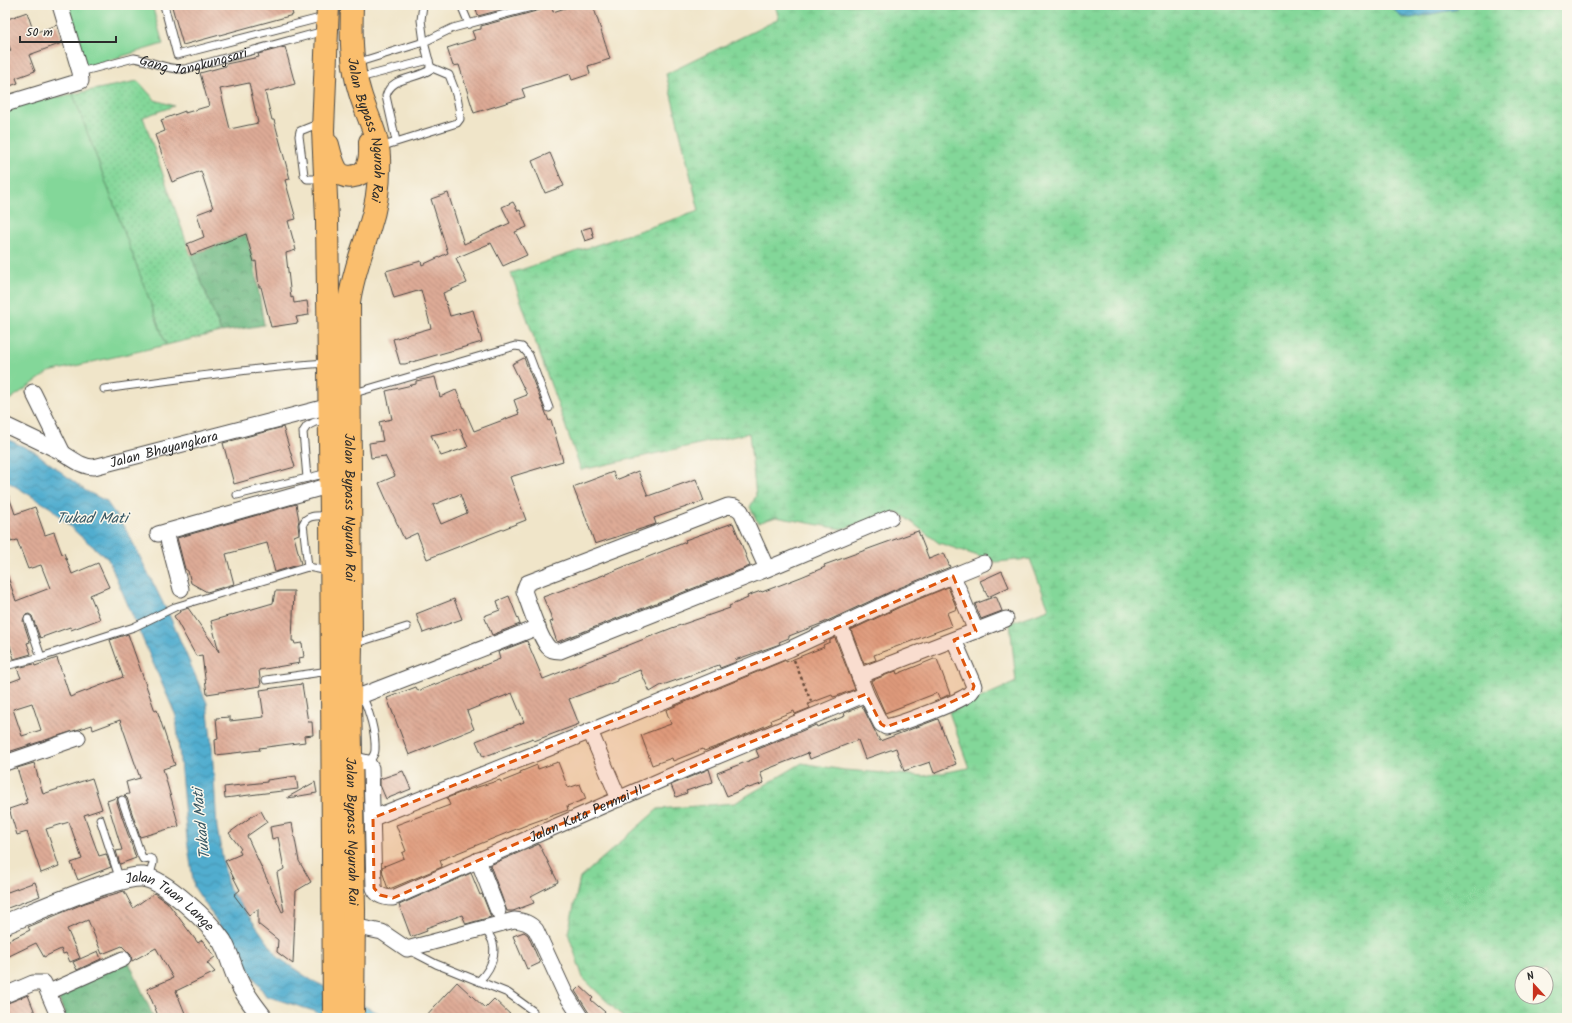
<svg xmlns="http://www.w3.org/2000/svg" width="1572" height="1023" font-family="Kalam,sans-serif">
	<style>
		.grass { fill: url(#grass-dots); stroke: #578162 }
		.forest { fill: url(#forest-crowns); stroke: #4a7256 }
		.wetland { fill: url(#wetland-marsh); stroke: #578162; fill-rule: evenodd }
		.pitch { fill: #83d799; stroke: #578162 }
		.water { fill: url(#water-waves); stroke: #3e6c7d }
		.building { fill: url(#building-back-hatch); fill-rule: evenodd }
		.lines { fill: none; stroke-linecap: round; stroke-linejoin: round }
		.service-casing { stroke: #494743; stroke-width: 9 }
		.minor-casing { stroke: #494743; stroke-width: 17 }
		.tertiary-casing { stroke: #494743; stroke-width: 21 }
		.trunk-casing { stroke: #494743; stroke-width: 24 }
		.path { stroke: #494743; stroke-width: 2.5; stroke-dasharray: 3 3; stroke-linecap: butt }
		.service { stroke: #fff; stroke-width: 7 }
		.minor { stroke: #fff; stroke-width: 15 }
		.tertiary { stroke: #fff; stroke-width: 19 }
		.trunk { stroke: #fabe6d; stroke-width: 22 }
		.marked { fill: #df570e; fill-opacity: 0.2; stroke: #df570e; stroke-width: 3; stroke-dasharray: 8 5; stroke-linejoin: round }
		.labels { text-anchor: middle; stroke-width: 3; stroke-linejoin: round; paint-order: stroke }
		.street-label { font-size: 14px; fill: #2b2b2b; stroke: #fbf7ec }
		.water-label { font-size: 15px; font-style: italic; fill: #385864; stroke: #fbf7ec }
	</style>
	<defs>
		<pattern id="grass-dots" width="8" height="8" patternUnits="userSpaceOnUse"><rect width="8" height="8" fill="#83d799"/><path d="M2 2h.1M6 6h.1" fill="none" stroke="#71b984" stroke-width="1.8" stroke-linecap="round"/></pattern>
		<pattern id="forest-crowns" width="20" height="18" patternUnits="userSpaceOnUse"><rect width="20" height="18" fill="#6ab881"/><path d="M2 6a3 3 0 1 1 6 0M12 15a3 3 0 1 1 6 0" fill="none" stroke="#57966a"/></pattern>
		<pattern id="wetland-marsh" width="20" height="14" patternUnits="userSpaceOnUse"><rect width="20" height="14" fill="#83d799"/><path d="M1 5h8M5 5V1M11 12h8M15 12V8" fill="none" stroke="#71b984"/></pattern>
		<pattern id="water-waves" width="16" height="10" patternUnits="userSpaceOnUse"><rect width="16" height="10" fill="#51adcf"/><path d="M0 5q4-4 8 0t8 0" fill="none" stroke="#438da8"/></pattern>
		<pattern id="building-back-hatch" width="6" height="6" patternUnits="userSpaceOnUse"><rect width="6" height="6" fill="#deab96"/><path d="M-1 5l2 2M0 0l6 6M5-1l2 2" fill="none" stroke="#b48b7b"/></pattern>
	</defs>
	<rect width="100%" height="100%" fill="#fbf7ec"/>
	<filter id="ink" filterUnits="userSpaceOnUse"><feTurbulence type="fractalNoise" baseFrequency=".025" numOctaves="2"/><feDisplacementMap in="SourceGraphic" scale="8" xChannelSelector="R" yChannelSelector="G"/><feConvolveMatrix kernelMatrix="1 2 1 2 8 2 1 2 1" color-interpolation-filters="sRGB"/></filter>
	<filter id="wash" filterUnits="userSpaceOnUse"><feTurbulence type="fractalNoise" baseFrequency=".012" numOctaves="4" result="noise"/><feDisplacementMap in="SourceGraphic" scale="16" xChannelSelector="R" yChannelSelector="G"/><feGaussianBlur stdDeviation="0.9" result="paint"/><feColorMatrix in="noise" values="0 0 0 0 0 0 0 0 0 0 0 0 0 0 0 0 0 1.4 0 .05"/><feComposite in="paint" operator="in"/></filter>
	<g filter="url(#wash)">
		<rect width="100%" height="100%" fill="#f0e5c9"/>
		<polygon class="grass" points="138,81 155,100 174,106 143,117 191,255 221,332 166,345 73,94"/>
		<g class="forest">
			<polygon points="246,234 254,262 264,325 221,332 191,255"/>
			<polygon points="129,962 153,1016 152,1018 66,1018 56,992"/>
		</g>
		<path class="wetland" d="M775,5H1390L1391,7L1458,9L1456,5H1567V1018H624L583,978L568,933L580,878L658,809L735,803L802,763L844,770L924,776L969,768L949,712L1016,682L1010,623L1049,609L1030,559L996,562L939,543L898,512L841,529L776,517L758,523L750,507L756,496L749,433L581,470L511,273L699,211L666,74L779,19ZM1522,973H1546V997H1522Z"/>
		<g class="pitch">
			<polygon points="66,5 152,5 163,44 83,68"/>
			<polygon points="73,94 166,345 49,372 5,403 5,107"/>
		</g>
		<g class="water">
			<polygon points="1390,5 1456,5 1458,9 1411,18 1401,17"/>
			<polygon points="5,438 35,452 86,491 106,501 127,531 171,619 207,703 212,747 217,828 228,887 279,958 311,980 389,1018 324,1018 314,1011 266,996 194,887 187,839 176,716 108,559 78,534 51,508 5,480"/>
		</g>
		<g id="blocks">
			<g class="building">
				<polygon points="180,5 290,5 293,15 183,45 172,7"/>
				<polygon points="475,5 520,5 478,16"/>
				<polygon points="544,5 552,5 553,12 574,5 593,5 610,59 588,66 590,74 572,80 570,74 522,89 525,97 474,113 459,65 453,66 447,48 475,39 472,31 481,29 481,26 540,10"/>
				<polygon points="27,12 34,33 57,25 62,43 29,55 35,71 16,78 18,83 5,88 5,53 11,51 8,43 9,42 5,31 5,20"/>
				<path d="M285,47L295,84L265,92L272,120H274L290,179L285,180L296,219L288,221L296,250L286,253L291,298L293,297L294,303L307,301L309,315L296,317L298,323L271,327L261,287H259L256,261L254,262L246,234L191,255L187,244L204,237L197,214L213,208L201,171L172,182L155,135L165,131L161,120L185,111V113L209,106L200,73L226,66V64L259,57L258,54ZM249,83L258,123L230,129L220,89Z"/>
				<polygon points="550,153 564,186 545,193 532,161"/>
				<polygon points="448,193 464,244 510,223 502,207 513,202 518,211 520,210 527,227 515,232 527,255 503,266 491,243 456,258 467,283 443,293 450,316 473,310 482,342 405,364 400,364 393,339 431,328 421,290 394,298 386,271 421,261 422,265 448,253 431,199"/>
				<polygon points="591,227 594,238 585,241 581,230"/>
				<path d="M524,358L549,421L551,420L563,461L510,477L526,520L427,559L417,533L404,539L379,483L395,476L385,456L371,458L369,443L383,441L379,422L392,419L386,391L416,384V381L435,377L440,397L456,390L474,431L519,414L514,400L527,395L512,364ZM460,429L468,447L441,456L431,435ZM460,494L467,513L441,524L433,505Z"/>
				<polygon points="283,427 295,467 234,484 223,443"/>
				<polygon points="638,471 648,496 696,479 704,501 654,518 656,524 595,544 581,504 580,505 573,487 613,472 616,480"/>
				<polygon points="5,491 7,491 15,514 35,507 45,535 54,532 62,554 64,553 72,574 98,563 109,587 90,595 100,619 71,630 70,627 40,638 32,616 29,614 25,615 23,621 30,642 27,643 31,654 14,659 5,629 5,574 7,574 16,601 50,588 41,565 28,569 17,540 11,542 5,523"/>
				<polygon points="296,504 299,520 298,525 299,534 294,536 301,564 275,572 267,543 226,554 234,584 207,592 191,583 188,571 185,569 177,538"/>
				<polygon points="733,523 750,566 557,642 550,622 553,621 543,597 601,576 658,553 686,542 685,540"/>
				<polygon points="918,531 929,559 944,553 950,567 892,591 823,623 789,636 789,638 779,642 780,644 735,660 736,662 720,668 719,665 660,686 650,692 640,670 617,679 617,681 569,699 579,724 534,741 533,738 483,757 476,741 524,722 512,693 467,711 474,729 409,755 387,698 416,687 418,691 500,659 498,652 527,641 543,679 672,628 730,608 729,606 748,598 747,596 761,591 762,592 801,577 825,567 824,565"/>
				<polygon points="1002,571 1009,587 988,597 980,581"/>
				<polygon points="948,587 957,609 947,613 952,626 874,655 876,660 864,664 851,630 900,607"/>
				<polygon points="275,591 294,591 292,641 294,641 295,644 302,643 304,657 299,658 300,663 259,670 261,686 207,694 202,655 196,656 174,616 183,610 188,608 219,652 211,621 273,603"/>
				<polygon points="509,596 520,624 492,635 484,616 500,610 497,601"/>
				<polygon points="996,596 1002,611 981,619 975,604"/>
				<polygon points="454,599 462,619 423,633 416,614"/>
				<path d="M128,634L155,711L157,710L175,765L163,769L179,826L140,837L127,798L124,795L129,794L126,782L140,778L120,720L93,730L92,725L5,753V684L21,678L17,668L34,664L35,666L57,658L70,697L123,677L110,640ZM32,703L41,730L22,736L13,709Z"/>
				<polygon points="835,638 855,689 837,696 833,697 832,695 808,704 810,708 795,714 794,711 771,720 772,723 721,745 704,751 703,749 673,761 672,758 652,765 641,735 671,724 666,710 786,660 786,662 824,647 823,645 830,642 830,640"/>
				<polygon points="934,659 937,659 950,694 940,699 937,693 885,713 871,681 896,671 897,674"/>
				<polygon points="302,684 308,722 312,722 313,735 304,736 305,742 259,748 260,750 216,755 215,740 218,739 216,718 230,717 230,721 264,717 260,690"/>
				<polygon points="862,706 880,741 938,719 956,764 934,773 930,762 904,771 896,748 865,759 858,740 810,759 808,753 760,772 764,783 749,788 748,787 727,796 717,773 759,757 756,750 816,725 817,727 845,716 844,713"/>
				<polygon points="558,762 568,788 580,784 586,799 567,806 568,810 529,824 440,860 442,867 392,888 388,889 383,874 382,867 404,858 402,853 406,851 396,825 450,805 447,798 465,791 500,780 501,782 521,774 520,772 537,765 538,769"/>
				<polygon points="34,763 43,794 92,778 102,809 84,815 99,856 106,854 111,867 78,880 71,863 82,859 69,822 46,829 59,866 41,873 27,832 17,835 9,809 27,803 25,800 27,800 17,768"/>
				<polygon points="709,769 713,782 686,791 687,793 676,797 671,785"/>
				<polygon points="403,771 411,789 386,799 380,785 380,779"/>
				<polygon points="296,776 298,789 225,798 224,787 267,782 267,780"/>
				<polygon points="315,782 317,793 288,798 288,797"/>
				<polygon points="118,797 117,802 136,858 120,864 116,851 122,850 107,801"/>
				<polygon points="261,811 267,822 247,836 282,912 284,911 277,873 284,869 278,837 272,839 270,827 292,823 299,861 311,882 296,891 293,964 277,952 278,940 258,924 258,909 249,915 234,895 240,890 225,861 241,854 239,850 241,849 229,833 251,817"/>
				<polygon points="539,844 558,882 531,896 534,903 513,911 507,911 490,865"/>
				<polygon points="471,873 480,895 482,894 491,917 466,924 462,915 426,928 427,931 411,937 399,905"/>
				<polygon points="35,882 40,896 5,909 5,893"/>
				<polygon points="124,891 133,908 154,893 167,902 198,943 202,940 215,957 207,963 215,972 176,991 187,1018 159,1018 147,989 173,978 156,948 132,961 131,955 122,946 102,954 88,920 67,929 80,958 70,962 66,953 63,954 61,949 44,957 36,943 5,958 5,942 30,930 28,927 85,903"/>
				<polygon points="524,932 528,935 540,963 527,969 513,936"/>
				<polygon points="98,951 101,959 77,970 73,962"/>
				<polygon points="457,982 485,1008 494,999 514,1018 424,1018"/>
				<polygon points="580,986 593,998 591,1000 605,1012 601,1018 590,1018 589,1013 575,991"/>
				<polygon points="28,995 37,1018 5,1018 5,1004"/>
			</g>
		</g>
	</g>
	<g filter="url(#ink)">
		<use href="#blocks" fill-opacity="0" stroke="#494743" stroke-width="1"/>
		<g class="lines">
			<defs>
				<g id="service">
					<polyline points="164,5 177,55 324,17"/>
					<polyline points="461,5 469,24"/>
					<polyline points="356,63 424,42 453,28 539,5"/>
					<path id="s1" d="M80,72L134,58C152,61 166,70 185,69L324,31"/>
					<polyline points="359,78 429,60"/>
					<polyline points="320,123 300,131 299,136 304,175 307,179 324,179"/>
					<path d="M396,141L386,96C391,76 416,80 431,69L424,42L421,20L423,5"/>
					<path d="M380,147L457,123L460,119C460,104 455,89 449,75L430,67"/>
					<path d="M104,389C178,379 252,368 327,363"/>
					<polyline points="351,394 515,346 522,347 529,355 549,408"/>
					<polyline points="307,478 303,432 307,426 315,422 327,420"/>
					<polyline points="237,495 328,473"/>
					<path d="M329,516C319,516 307,514 303,524L308,567L329,571"/>
					<polyline points="28,619 41,657"/>
					<polyline points="353,644 407,627"/>
					<polyline points="5,666 41,657 106,636 134,627 175,607 308,567"/>
					<polyline points="266,680 329,671"/>
					<path d="M362,695C369,710 376,733 375,750C375,755 371,759 368,763"/>
					<polyline points="122,800 141,855 143,859 149,858 153,860 153,863 149,878"/>
					<polyline points="100,819 120,880"/>
					<polyline points="409,950 436,964 508,993 533,1011"/>
					<path d="M479,981C494,966 501,945 484,929"/>
				</g>
				<g id="minor">
					<polyline points="5,104 81,81 80,72 60,5"/>
					<polyline points="33,392 63,453"/>
					<path id="s2" d="M5,425C24,434 43,443 61,452C72,458 81,467 94,467L330,406"/>
					<polyline points="166,532 181,589"/>
					<polyline points="158,534 331,485"/>
					<path d="M767,569L741,511L735,507L728,506L527,583L524,591C529,604 539,637 548,647C551,651 556,651 560,651L767,569L891,517"/>
					<polyline points="953,576 976,631"/>
					<path d="M840,625L866,694L881,724L886,727C900,724 964,701 971,692C973,690 973,688 974,686L954,640"/>
					<polyline points="859,676 1006,619"/>
					<polyline points="350,700 538,627"/>
					<polyline points="590,731 619,799"/>
					<path id="s3" d="M351,759L368,763L371,768L374,888C377,896 385,898 393,898L684,770L866,694"/>
					<polyline points="5,763 78,738"/>
					<polyline points="373,818 547,749 790,649 896,599 984,563"/>
					<polyline points="478,860 498,911"/>
					<path d="M353,926L382,932L407,949L514,920C524,921 530,923 536,930L565,993L581,1018"/>
					<polyline points="49,992 123,959"/>
					<polyline points="5,995 33,983 44,983 59,1018"/>
				</g>
				<g id="tertiary">
					<path id="s4" d="M5,924C39,910 72,895 107,884C118,881 131,876 143,877C165,880 209,922 222,941C229,953 232,967 238,980C244,994 254,1006 263,1018"/>
				</g>
				<g id="trunk">
					<polyline points="328,5 323,130 327,220 331,516 334,1018"/>
					<path id="s5" d="M352,5C351,34 351,65 360,93C366,114 378,134 379,157C380,181 377,205 369,229C361,255 353,274 349,302L351,645L350,700L354,910L353,1018"/>
					<path d="M328,145C330,153 332,162 336,169C342,181 361,178 367,167C371,160 370,150 370,142"/>
				</g>
			</defs>
			<use href="#service" class="service-casing"/>
			<use href="#minor" class="minor-casing"/>
			<use href="#tertiary" class="tertiary-casing"/>
			<use href="#trunk" class="trunk-casing"/>
			<polyline class="path" points="794,660 812,704"/>
			<use href="#service" class="service"/>
			<use href="#minor" class="minor"/>
			<use href="#tertiary" class="tertiary"/>
			<use href="#trunk" class="trunk"/>
		</g>
	</g>
	<path class="marked" d="M953,576L976,631L954,640L974,686L972,692L941,707L886,727L881,724L866,694L684,770L393,898L380,895L374,888L373,818L790,649Z"/>
	<g class="labels">
		<g class="street-label">
			<text dy="5" stroke="none"><textPath href="#s1" startOffset="117">Gang Jangkungsari</textPath></text>
			<text dy="5" stroke="none"><textPath href="#s5" startOffset="127">Jalan Bypass Ngurah Rai</textPath></text>
			<text dy="5" stroke="none"><textPath href="#s2" startOffset="171">Jalan Bhayangkara</textPath></text>
			<text dy="5" stroke="none"><textPath href="#s5" startOffset="510">Jalan Bypass Ngurah Rai</textPath></text>
			<text dy="5" stroke="none"><textPath href="#s3" startOffset="377">Jalan Kuta Permai II</textPath></text>
			<text dy="5" stroke="none"><textPath href="#s5" startOffset="834">Jalan Bypass Ngurah Rai</textPath></text>
			<text dy="5" stroke="none"><textPath href="#s4" startOffset="181">Jalan Tuan Lange</textPath></text>
		</g>
		<g class="water-label">
			<text x="92" y="523">Tukad Mati</text>
			<text transform="translate(201 824) rotate(-96)" y="5">Tukad Mati</text>
		</g>
	</g>
	<rect width="1572" height="1023" fill="none" stroke="#fbf7ec" stroke-width="20"/>
	<g transform="translate(1534 985) rotate(339)"><circle r="19" fill="#fbf7ec" stroke="#a8a59f"/>
	<path d="M0-3L7 15L0 10L-7 15Z" fill="#c8321e"/>
	<text y="-6" font-size="11" font-weight="bold" text-anchor="middle" fill="#2b2b2b">N</text>
	</g>
	<path d="M20 36v6h96v-6" fill="none" stroke="#2b2b2b" stroke-width="2"/>
	<text x="26" y="36" font-size="12" fill="#2b2b2b" stroke="#fbf7ec" stroke-width="3" paint-order="stroke">50 m</text>
</svg>
